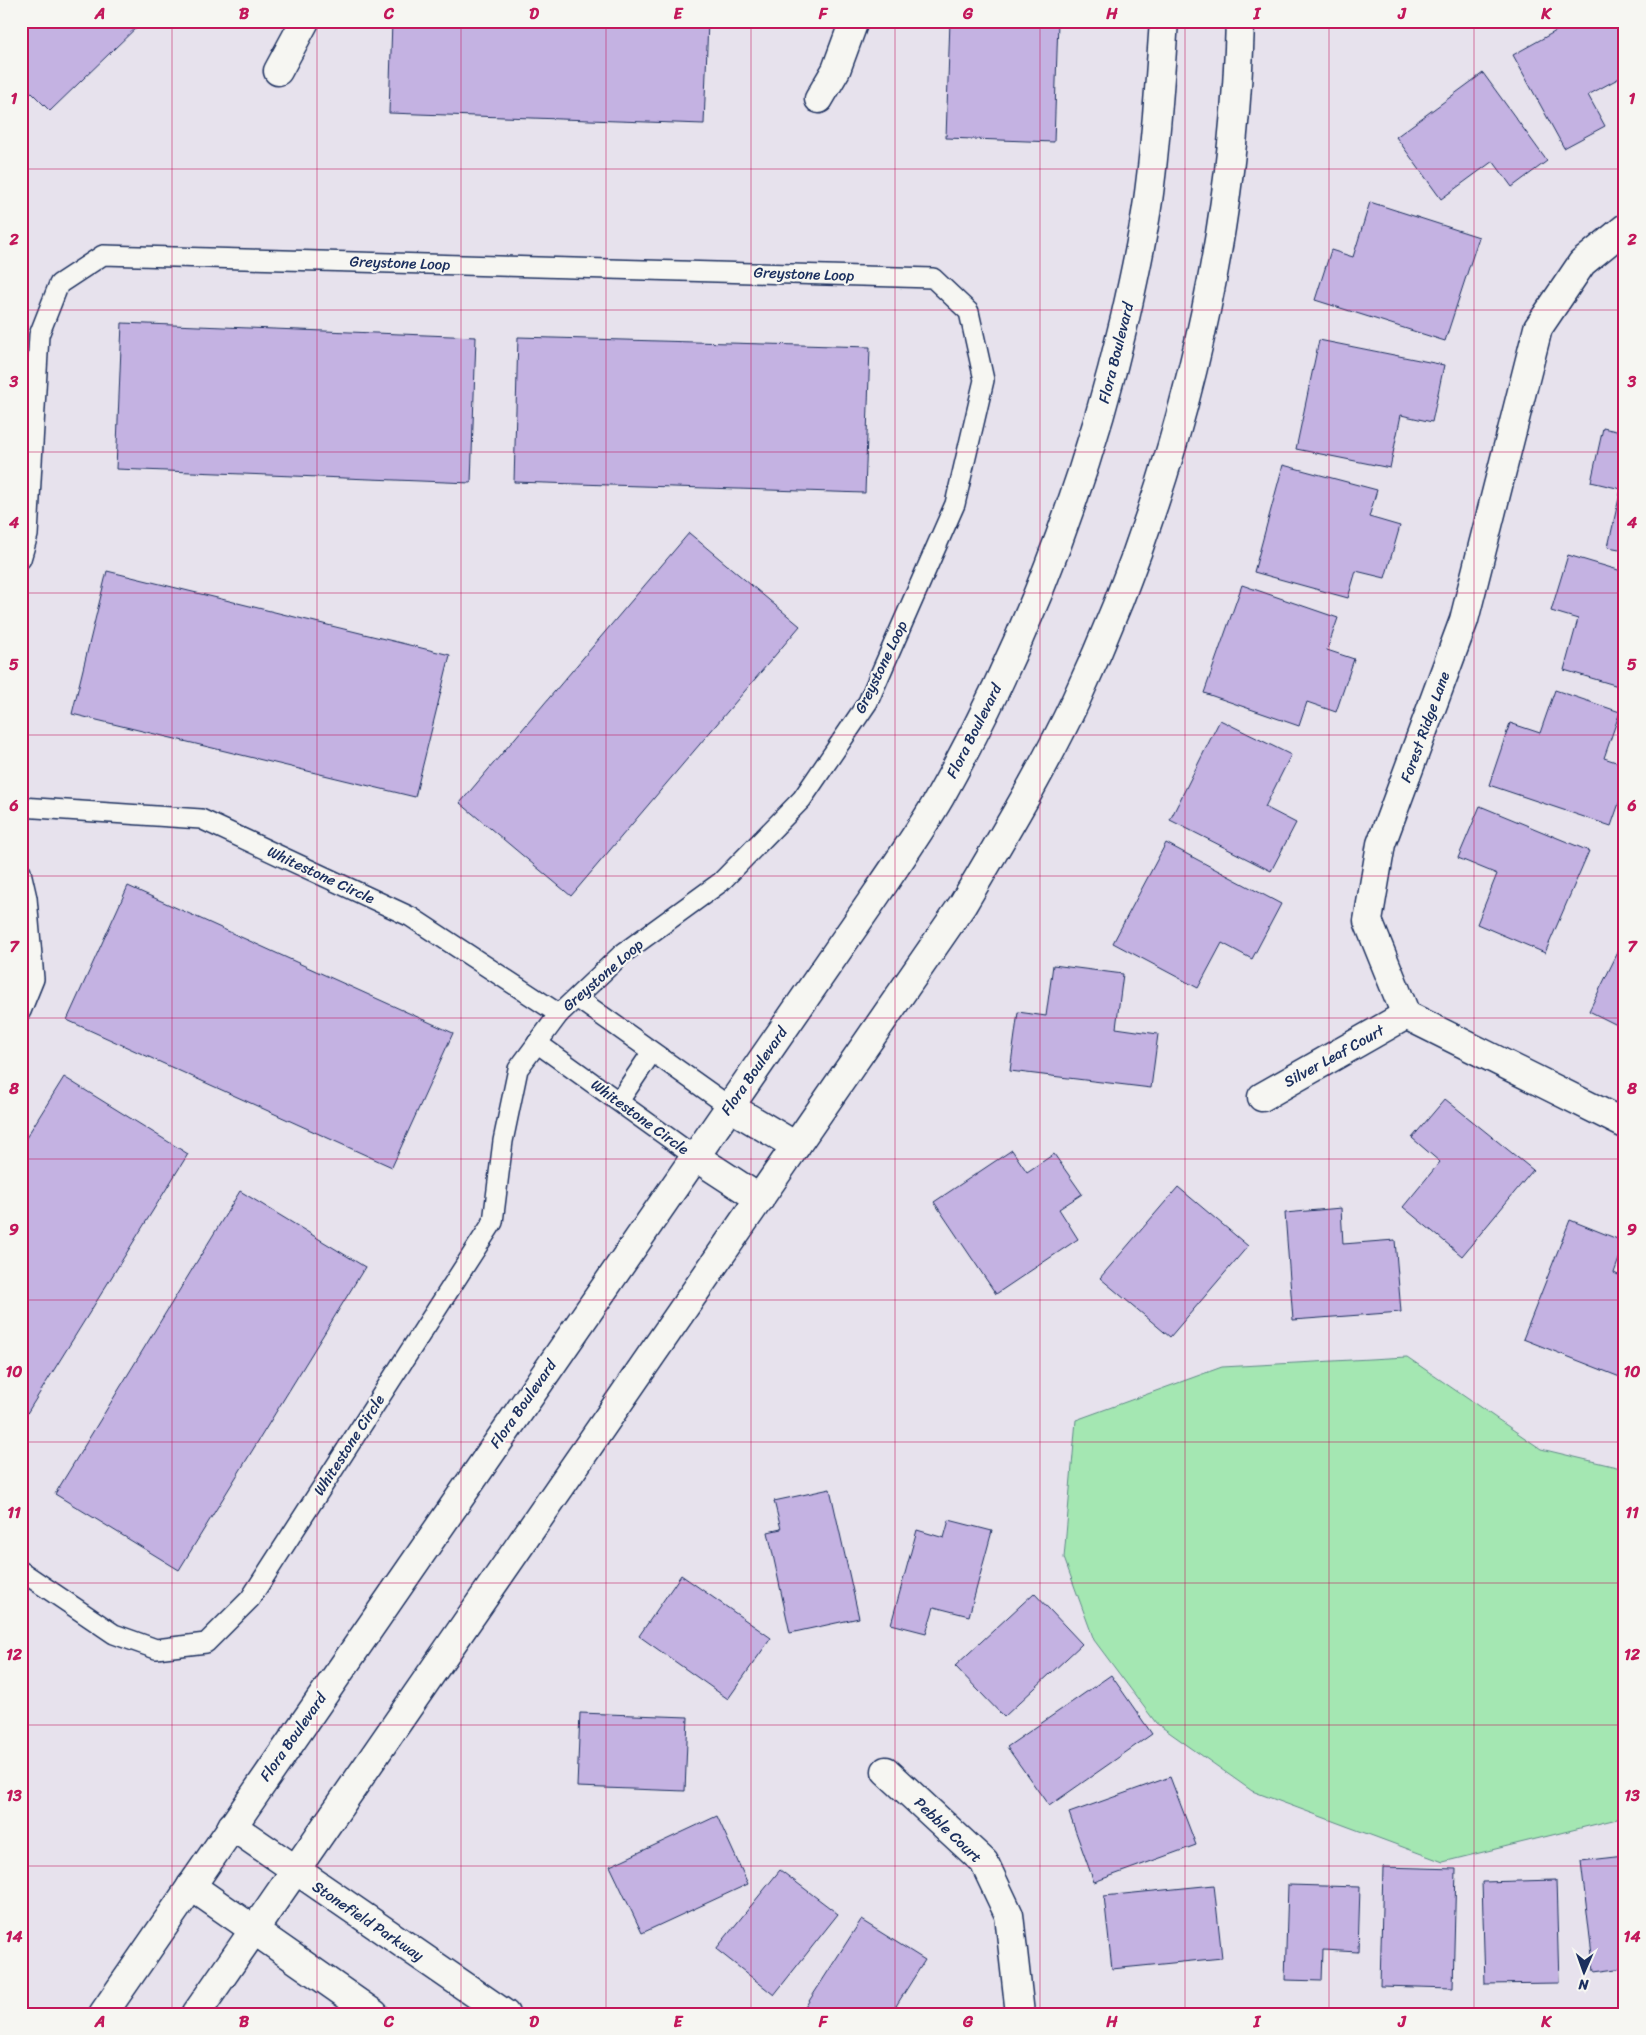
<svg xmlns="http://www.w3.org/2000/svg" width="1646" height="2035" font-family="Sriracha,sans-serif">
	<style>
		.green { fill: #a4e7b2; stroke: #608b88 }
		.building { fill: #c4b2e2; stroke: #1b2f5e }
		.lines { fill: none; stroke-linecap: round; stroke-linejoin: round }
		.service-casing { stroke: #1b2f5e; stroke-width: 22 }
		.minor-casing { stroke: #1b2f5e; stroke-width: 31 }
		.tertiary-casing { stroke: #1b2f5e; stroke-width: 31 }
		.service { stroke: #f6f6f2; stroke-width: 19 }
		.minor { stroke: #f6f6f2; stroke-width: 28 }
		.tertiary { stroke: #f6f6f2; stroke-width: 28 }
		.grid { fill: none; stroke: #c2185b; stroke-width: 1; stroke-opacity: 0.55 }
		.labels { text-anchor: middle; stroke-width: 4.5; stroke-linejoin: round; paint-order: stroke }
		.street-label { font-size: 15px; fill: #1b2f5e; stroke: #f6f6f2 }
		.neatline { fill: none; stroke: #c2185b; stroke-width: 2 }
		.grid-label { font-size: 16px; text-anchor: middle; font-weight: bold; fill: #c2185b }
	</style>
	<rect width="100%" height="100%" fill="#e7e2ed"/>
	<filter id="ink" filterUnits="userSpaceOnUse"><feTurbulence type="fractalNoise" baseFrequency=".02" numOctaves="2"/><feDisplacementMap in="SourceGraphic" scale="10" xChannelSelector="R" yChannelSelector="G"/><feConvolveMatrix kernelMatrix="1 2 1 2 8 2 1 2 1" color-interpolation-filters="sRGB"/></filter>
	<g filter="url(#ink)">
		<polygon class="green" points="1407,1357 1541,1449 1625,1469 1625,1817 1443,1862 1252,1791 1156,1723 1094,1640 1064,1558 1076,1420 1222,1367"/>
		<g class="building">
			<polygon points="21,21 143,21 50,111 21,82"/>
			<polygon points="392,21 708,21 704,124 389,113"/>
			<polygon points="950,21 1058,21 1054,142 946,138"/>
			<polygon points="1574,21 1618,21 1625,33 1625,75 1588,95 1605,126 1564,148 1513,55"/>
			<polygon points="1483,73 1547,161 1512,187 1493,161 1441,199 1396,137"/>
			<polygon points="1370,202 1479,237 1445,341 1315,300 1331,250 1353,257"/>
			<polygon points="122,323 476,337 471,483 116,469"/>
			<polygon points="518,337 870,347 865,493 514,482"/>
			<polygon points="1319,340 1444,365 1432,422 1401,415 1390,468 1296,449"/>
			<polygon points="1603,428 1625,433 1625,550 1608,547 1621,489 1591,482"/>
			<polygon points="1283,465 1377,490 1369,517 1400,526 1385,578 1356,571 1348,598 1254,572"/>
			<polygon points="689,533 800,626 571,896 460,803"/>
			<polygon points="1568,555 1625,572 1625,688 1564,670 1578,619 1551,611"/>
			<polygon points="107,571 450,655 415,797 72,714"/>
			<polygon points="1242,585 1338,618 1327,650 1354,659 1336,712 1307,702 1299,726 1204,693"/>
			<polygon points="1555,690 1620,712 1604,758 1625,765 1625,786 1611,826 1489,785 1510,723 1540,733"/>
			<polygon points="1220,720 1291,755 1265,807 1296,823 1271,871 1170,820"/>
			<polygon points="1480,806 1589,851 1545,953 1477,924 1497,874 1458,858"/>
			<polygon points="1166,843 1281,904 1252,959 1222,943 1198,988 1113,943"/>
			<polygon points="128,886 453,1033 392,1167 67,1020"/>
			<polygon points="1625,938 1625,1029 1589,1011"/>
			<polygon points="1053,965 1123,974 1116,1028 1158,1034 1151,1088 1010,1071 1018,1012 1046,1016"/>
			<polygon points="64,1077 188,1154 21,1423 21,1146"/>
			<polygon points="1445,1099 1533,1170 1462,1256 1403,1207 1440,1162 1412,1138"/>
			<polygon points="1012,1150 1027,1172 1054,1154 1082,1194 1059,1209 1078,1239 996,1294 934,1202"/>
			<polygon points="1178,1187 1248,1246 1170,1337 1100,1278"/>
			<polygon points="240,1191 365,1267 179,1570 55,1494"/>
			<polygon points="1341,1208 1343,1244 1395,1240 1401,1312 1293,1320 1285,1213"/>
			<polygon points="1570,1220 1625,1242 1614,1273 1625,1278 1625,1379 1523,1339"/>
			<polygon points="830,1489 859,1618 790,1633 768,1532 781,1529 774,1501"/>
			<polygon points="949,1520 992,1531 969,1616 934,1607 926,1633 891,1624 917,1530 944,1538"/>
			<polygon points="681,1575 771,1638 728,1699 639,1636"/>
			<polygon points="1034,1593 1082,1644 1004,1717 955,1666"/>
			<polygon points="1111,1675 1152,1734 1049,1806 1007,1747"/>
			<polygon points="580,1713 688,1717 685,1791 577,1787"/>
			<polygon points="1170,1777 1196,1845 1094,1882 1069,1813"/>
			<polygon points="717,1816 748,1884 642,1933 610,1866"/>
			<polygon points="1625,1856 1625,1968 1594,1972 1581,1861"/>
			<polygon points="1383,1867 1456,1869 1453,1988 1380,1986"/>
			<polygon points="780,1870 838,1914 774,1995 716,1949"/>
			<polygon points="1556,1880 1559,1983 1485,1984 1482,1882"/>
			<polygon points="1214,1885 1222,1958 1112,1969 1104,1896"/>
			<polygon points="1288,1885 1360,1887 1358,1952 1323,1950 1322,1981 1285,1980"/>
			<polygon points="861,1920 925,1960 891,2014 805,2014 802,2012"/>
		</g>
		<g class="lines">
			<defs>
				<g id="service">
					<polyline points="21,559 28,535 39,335 59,284 103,255 933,278 969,312 984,380 955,504 868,702 802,799 721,882 622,954 559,1014 518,1069 503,1141 493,1222 250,1599 206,1643 156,1649 114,1634 21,1571"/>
					<polyline points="21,807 201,819 411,917 559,1014"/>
					<polyline points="21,872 27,898 34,979 21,1011"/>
					<polyline points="577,998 730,1107"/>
					<polyline points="537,1043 694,1156"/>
					<polyline points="619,1101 652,1052"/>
				</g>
				<g id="minor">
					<polyline points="278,71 305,21"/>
					<polyline points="819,99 836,70 854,21"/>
					<polyline points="1625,228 1582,263 1538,328 1464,620 1381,844 1368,921 1406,1015 1625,1124"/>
					<polyline points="1262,1097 1406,1015"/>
					<polyline points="730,1107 796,1146"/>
					<polyline points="694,1156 760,1199"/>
					<polyline points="886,1771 984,1862 1009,1915 1020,2014"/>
					<polyline points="232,1826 505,2014"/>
					<polyline points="191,1886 374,2014"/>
				</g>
				<g id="tertiary">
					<path d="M103,2014L876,895C898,862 921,830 940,797C1024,647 1086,486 1125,318C1135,274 1145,229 1150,185C1157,130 1160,76 1164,21"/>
					<path d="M196,2014L963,904C1002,838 1042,772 1075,702C1174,491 1234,255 1240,21"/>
				</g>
			</defs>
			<use href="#service" class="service-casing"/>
			<use href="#minor" class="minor-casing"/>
			<use href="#tertiary" class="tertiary-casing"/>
			<use href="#service" class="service"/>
			<use href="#minor" class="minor"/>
			<use href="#tertiary" class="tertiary"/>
		</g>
	</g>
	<path class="grid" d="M172,21V2014M317,21V2014M461,21V2014M606,21V2014M751,21V2014M895,21V2014M1040,21V2014M1185,21V2014M1329,21V2014M1474,21V2014M21,169H1625M21,310H1625M21,452H1625M21,593H1625M21,735H1625M21,876H1625M21,1018H1625M21,1159H1625M21,1300H1625M21,1442H1625M21,1583H1625M21,1725H1625M21,1866H1625"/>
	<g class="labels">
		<g class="street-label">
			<text transform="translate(400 263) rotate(2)" y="5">Greystone Loop</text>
			<text transform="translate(804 274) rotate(2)" y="5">Greystone Loop</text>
			<text transform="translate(1116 353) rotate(-76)" y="5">Flora Boulevard</text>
			<text transform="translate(881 667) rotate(-64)" y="5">Greystone Loop</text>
			<text transform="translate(1425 727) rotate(-70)" y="5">Forest Ridge Lane</text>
			<text transform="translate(974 731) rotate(-63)" y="5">Flora Boulevard</text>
			<text transform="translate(321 875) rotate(25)" y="5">Whitestone Circle</text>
			<text transform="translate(603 975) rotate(-41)" y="5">Greystone Loop</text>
			<text transform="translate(1334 1056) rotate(-29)" y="5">Silver Leaf Court</text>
			<text transform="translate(754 1071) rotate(-55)" y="5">Flora Boulevard</text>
			<text transform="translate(640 1117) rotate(36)" y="5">Whitestone Circle</text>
			<text transform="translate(523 1404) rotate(-55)" y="5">Flora Boulevard</text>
			<text transform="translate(349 1445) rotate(-57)" y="5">Whitestone Circle</text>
			<text transform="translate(293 1737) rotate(-55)" y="5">Flora Boulevard</text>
			<text transform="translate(948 1830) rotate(44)" y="5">Pebble Court</text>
			<text transform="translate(368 1921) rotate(34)" y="5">Stonefield Parkway</text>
		</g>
	</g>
	<rect width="1646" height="2035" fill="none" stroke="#f6f6f2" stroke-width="55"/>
	<g transform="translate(1584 1972) rotate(182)" stroke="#f6f6f2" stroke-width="4" paint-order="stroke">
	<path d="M0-4L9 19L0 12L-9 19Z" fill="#1b2f5e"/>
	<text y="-8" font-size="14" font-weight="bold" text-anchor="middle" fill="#1b2f5e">N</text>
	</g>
	<rect x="28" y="28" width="1590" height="1980" class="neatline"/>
	<g class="grid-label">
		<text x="100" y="19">A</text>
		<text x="244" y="19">B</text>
		<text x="389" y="19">C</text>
		<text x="534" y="19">D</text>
		<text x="678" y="19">E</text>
		<text x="823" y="19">F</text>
		<text x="968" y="19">G</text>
		<text x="1112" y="19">H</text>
		<text x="1257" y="19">I</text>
		<text x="1402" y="19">J</text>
		<text x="1546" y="19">K</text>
		<text x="14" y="104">1</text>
		<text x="1632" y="104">1</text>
		<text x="14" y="245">2</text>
		<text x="1632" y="245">2</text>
		<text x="14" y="387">3</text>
		<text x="1632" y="387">3</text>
		<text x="14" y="528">4</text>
		<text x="1632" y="528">4</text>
		<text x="14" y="670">5</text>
		<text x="1632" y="670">5</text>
		<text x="14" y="811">6</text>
		<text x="1632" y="811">6</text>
		<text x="14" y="952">7</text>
		<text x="1632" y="952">7</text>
		<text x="14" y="1094">8</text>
		<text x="1632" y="1094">8</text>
		<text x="14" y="1235">9</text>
		<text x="1632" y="1235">9</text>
		<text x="14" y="1377">10</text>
		<text x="1632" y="1377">10</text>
		<text x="14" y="1518">11</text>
		<text x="1632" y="1518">11</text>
		<text x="14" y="1660">12</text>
		<text x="1632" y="1660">12</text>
		<text x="14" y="1801">13</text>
		<text x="1632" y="1801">13</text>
		<text x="14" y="1942">14</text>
		<text x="1632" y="1942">14</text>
		<text x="100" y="2027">A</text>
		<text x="244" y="2027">B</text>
		<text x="389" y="2027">C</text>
		<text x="534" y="2027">D</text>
		<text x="678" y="2027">E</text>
		<text x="823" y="2027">F</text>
		<text x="968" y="2027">G</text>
		<text x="1112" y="2027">H</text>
		<text x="1257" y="2027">I</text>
		<text x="1402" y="2027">J</text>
		<text x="1546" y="2027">K</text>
	</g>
</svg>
